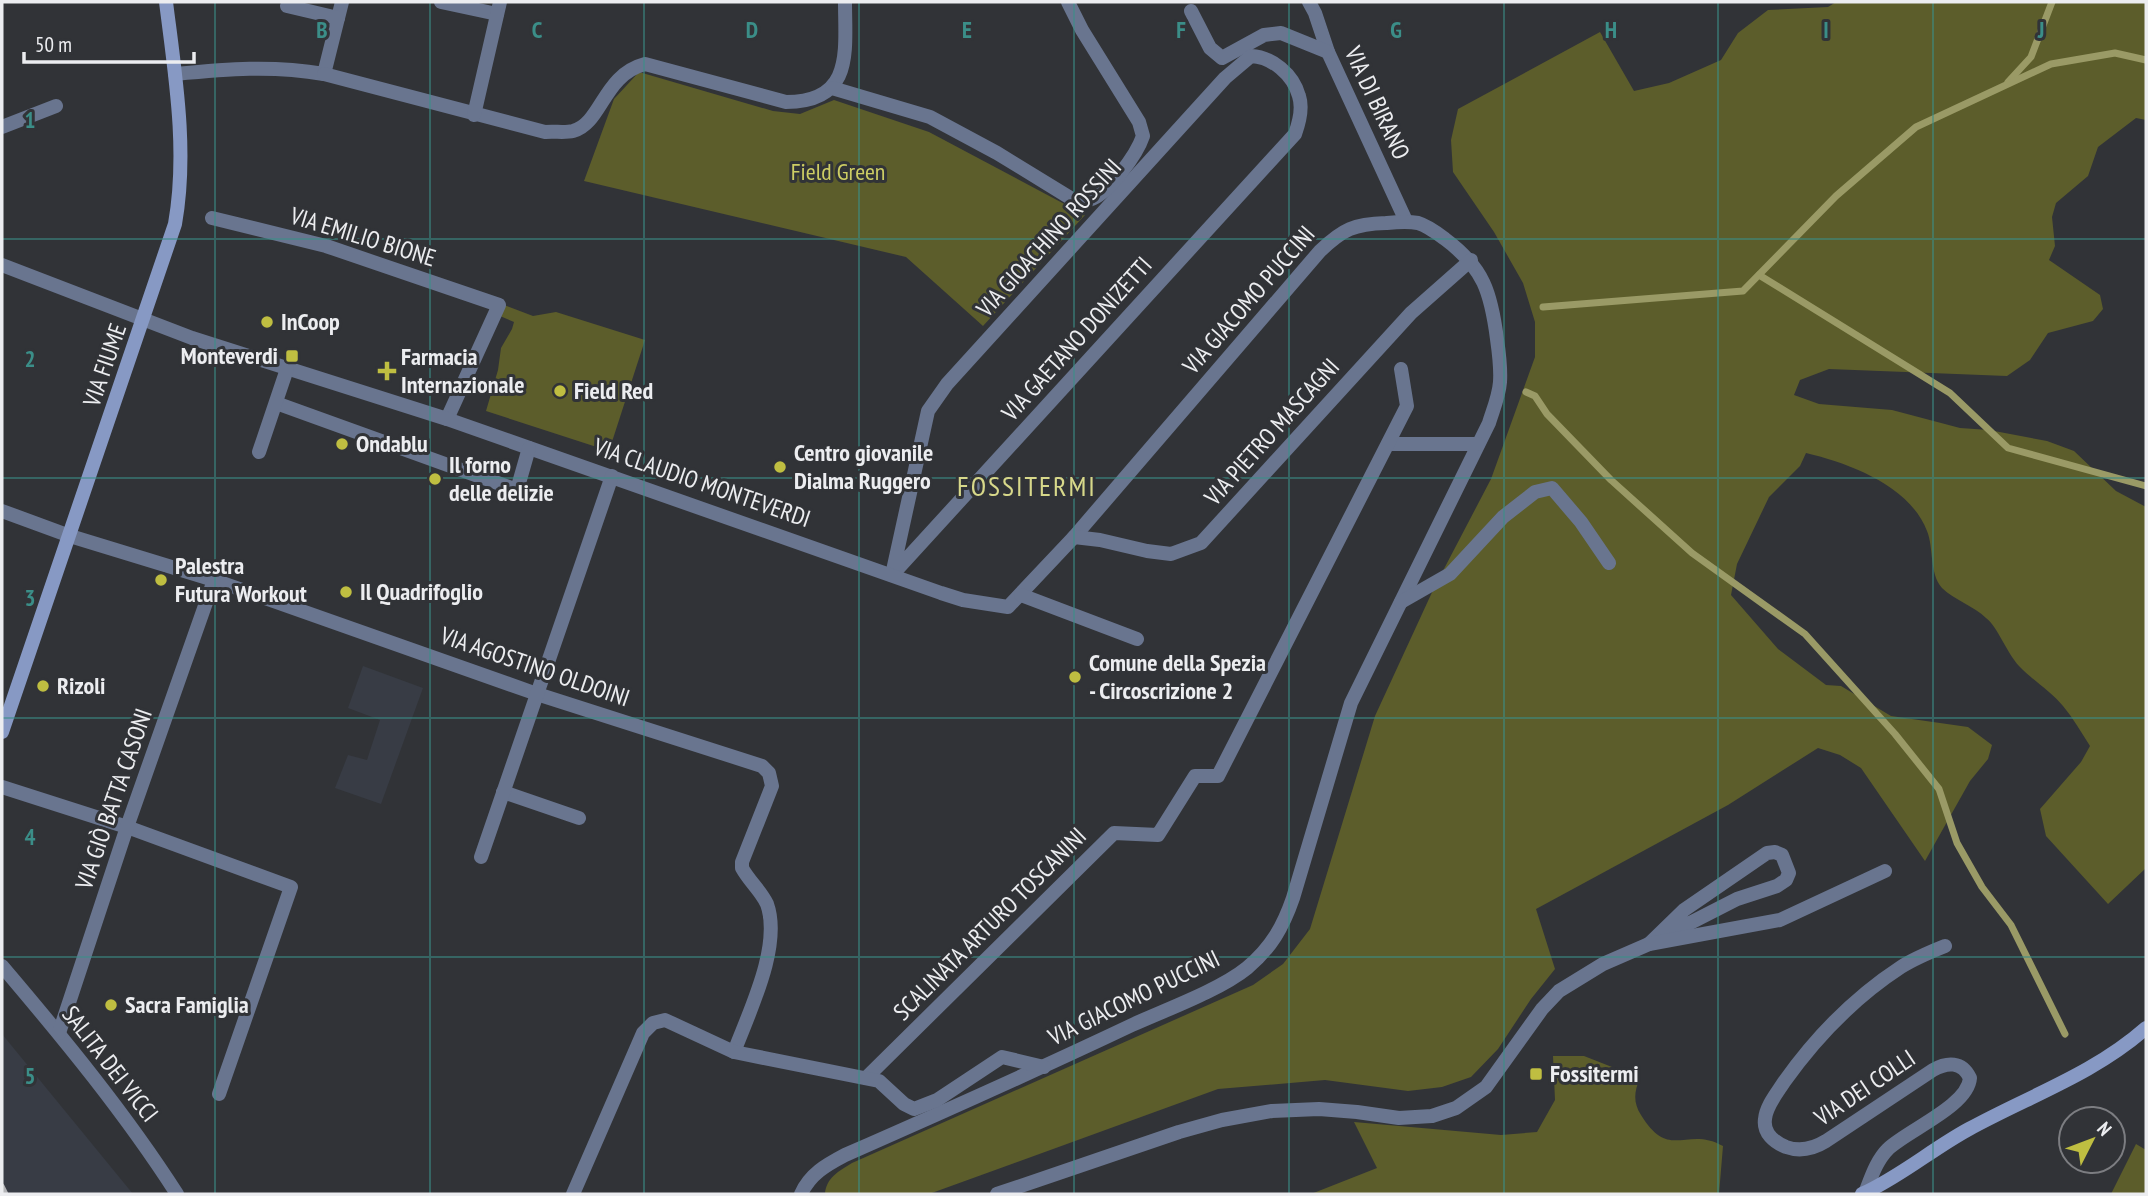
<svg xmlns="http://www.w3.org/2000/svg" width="2148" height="1196" font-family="'PT Sans Narrow',sans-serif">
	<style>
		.built { fill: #383c45 }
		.green { fill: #5c5d2b }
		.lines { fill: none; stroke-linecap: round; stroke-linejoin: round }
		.stream { stroke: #9a9a66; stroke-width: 7 }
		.street { stroke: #69758f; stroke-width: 14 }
		.secondary { stroke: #8799c4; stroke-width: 14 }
		.rail { stroke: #b3b4b7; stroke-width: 5 }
		.grid { fill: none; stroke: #3b8e88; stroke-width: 2; stroke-opacity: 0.55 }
		.poi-dot { fill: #bfbe41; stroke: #313337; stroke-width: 2.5 }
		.labels { text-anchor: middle; stroke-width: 6; stroke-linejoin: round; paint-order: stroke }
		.street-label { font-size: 24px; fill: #ecedf0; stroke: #313337 }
		.park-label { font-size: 24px; fill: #cdcd64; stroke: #313337 }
		.poi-label { font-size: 24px; font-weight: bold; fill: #ecedf0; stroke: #313337; text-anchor: start }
		.quarter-label { font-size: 28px; letter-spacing: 2px; fill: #d7d88a; stroke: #313337 }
		.grid-label { font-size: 23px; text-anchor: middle; font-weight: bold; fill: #3b8e88; stroke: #313337; stroke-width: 6; stroke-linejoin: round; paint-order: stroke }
	</style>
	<rect width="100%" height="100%" fill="#313337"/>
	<g class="built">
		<polygon points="363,666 423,688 381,804 335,788 348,755 367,760 380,720 348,708"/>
		<polygon points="2,1034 133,1194 2,1194"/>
	</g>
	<g class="green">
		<path d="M1836,2H2146V120L2136,118L2098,147L2088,176L2056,203L2052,217L2055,246L2049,260L2100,295L2103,309L2093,321L2048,333L2030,360L2007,376L1829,369L1800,380L1794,395L1819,404L1892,410L1960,428L1989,430L2047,441L2074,451L2116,491L2146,507V868L2108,904L2046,836L2040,809L2081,762L2090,746C2081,732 2073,718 2063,706C2051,691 2032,680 2019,666C2007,653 1997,626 1986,618C1974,606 1954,600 1942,588C1929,573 1934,548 1927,531C1910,486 1849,463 1806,453L1800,466L1769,497L1737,564L1731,595L1778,649L1826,685L1841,686L1891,716L1968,727L1992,745L1988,759L1970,781L1925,861L1861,768L1840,755L1818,748L1728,805L1536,909L1555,969L1531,999L1498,1049L1471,1077L1442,1087L1408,1091L1325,1080L1218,1089L929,1194H825C826,1178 839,1171 852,1163L1253,985L1283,964L1310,929L1375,716L1434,588L1491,479L1535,357V322L1523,283L1494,232L1453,172L1451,140L1458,109L1600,32L1634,91L1669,83L1721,60L1738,33L1768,10L1828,7Z"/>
		<polygon points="639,72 773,111 800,114 834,100 929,132 1085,215 983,326 906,257 584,181 614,99"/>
		<polygon points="504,305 533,316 556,312 645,340 609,451 486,411 498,370 501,348 512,329 514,322 500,316"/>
		<path d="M1553,1056H1584L1640,1078C1634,1092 1633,1102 1641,1115C1670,1162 1686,1125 1723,1146L1719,1194H1311L1377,1168L1354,1122L1501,1135L1537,1132L1555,1100Z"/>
		<polygon points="2136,1144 2146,1150 2146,1194 2111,1194"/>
	</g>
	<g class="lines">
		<g class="stream">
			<polyline points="2008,82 2031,57 2052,2"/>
			<polyline points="1759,275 1950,393 2008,448 2146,486"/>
			<polyline points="1543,307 1743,291 1836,196 1916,127 2051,64 2115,53 2146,60"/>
			<polyline points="1526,392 1535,396 1547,414 1611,480 1692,553 1805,634 1895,734 1939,789 1957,843 1982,887 2011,925 2065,1034"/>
		</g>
		<g class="street">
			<polyline points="441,2 497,14"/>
			<polyline points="1309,2 1315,13 1328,52 1406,221"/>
			<polyline points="1191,11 1210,48 1222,58 1264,35 1281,33 1328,52"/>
			<polyline points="338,18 342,2"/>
			<path d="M1251,56C1272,57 1293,74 1299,96C1303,108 1299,123 1295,134L892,575L928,411L947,384L1225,78Z"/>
			<path d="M175,74C227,69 272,65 324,74L338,18L287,6"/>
			<path d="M324,74L545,132C554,131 565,133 573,131C602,123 603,75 645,64L786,102C854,102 845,51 845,2"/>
			<path d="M832,88L930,117L997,153L1072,199C1078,200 1084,201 1089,200C1108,195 1137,154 1143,136L1139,122L1082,30L1068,2"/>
			<polyline points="474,115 500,2"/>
			<polyline points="2,127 56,106"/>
			<polyline points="212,218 326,246 499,305 447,419"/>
			<path d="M2,265L192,338L447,419L941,593L963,600L1008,607L1074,537L1320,251C1343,229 1354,224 1386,223C1397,222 1407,221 1418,223C1428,226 1437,233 1445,239C1484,268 1491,293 1497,339C1499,353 1501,368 1500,382C1499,396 1493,410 1489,423L1351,703L1293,898C1283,927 1271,948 1247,968C1220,990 1165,1010 1132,1025C1037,1070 941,1113 845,1155C826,1165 810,1174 801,1194"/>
			<polyline points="276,403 517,490 529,448"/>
			<polyline points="1388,444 1478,444"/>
			<polyline points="259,452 287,369"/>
			<path d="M2,511L70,536L214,580L537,694L762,766L769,773L772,786L742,862V868C749,881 761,891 767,904C782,946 749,1012 734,1052"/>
			<polyline points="1074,537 1100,540 1147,551 1171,554 1201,543 1411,313 1471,260"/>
			<polyline points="1021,595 1137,639"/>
			<polyline points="1401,602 1450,574 1503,517 1535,492 1552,488 1581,522 1609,563"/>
			<polyline points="2,787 127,827 291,887 219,1094"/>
			<polyline points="503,792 579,818"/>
			<polygon points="1775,852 1782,855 1789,873 1786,880 1777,886 1737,899 1649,944 1684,910 1767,853"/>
			<polyline points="481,857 612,476"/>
			<path d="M2,966C64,1039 125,1113 177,1194"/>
			<polyline points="59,1033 127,827 214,580"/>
			<polyline points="866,1078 1114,833 1158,835 1195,776 1218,776 1407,406 1401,369"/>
			<path d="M1865,1193C1871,1178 1876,1161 1888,1149C1908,1130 1968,1106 1970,1078C1962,1061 1947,1062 1933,1070L1826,1141C1813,1149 1800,1152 1786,1147C1774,1142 1763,1133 1765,1119C1766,1106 1777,1093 1784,1082C1816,1037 1855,997 1901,967C1915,958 1930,952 1945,946"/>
			<polyline points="573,1194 643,1033 653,1023 665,1020 734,1052 879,1081 904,1104 914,1109 937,1100 1002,1057 1044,1067"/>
			<polyline points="997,1194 1179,1132 1222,1120 1272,1111 1319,1109 1357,1112 1399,1118 1432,1116 1456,1108 1486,1087 1542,1009 1559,991 1603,964 1649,944 1780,920 1885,871"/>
		</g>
		<g class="secondary">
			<path d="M2,732L175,224C188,151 175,74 166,2"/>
			<path d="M1862,1194C1900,1177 1932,1149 1969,1129C2029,1096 2094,1074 2146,1028"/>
		</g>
		<polyline class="rail" points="2,1186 6,1194"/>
	</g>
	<path class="grid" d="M215,2V1194M430,2V1194M644,2V1194M859,2V1194M1074,2V1194M1289,2V1194M1504,2V1194M1718,2V1194M1933,2V1194M2,239H2146M2,478H2146M2,718H2146M2,957H2146"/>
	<g class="poi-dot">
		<circle cx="267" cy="322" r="7"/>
		<rect x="285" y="349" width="14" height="14" rx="3.5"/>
		<path d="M383.5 360.5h7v7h7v7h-7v7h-7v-7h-7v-7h7z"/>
		<circle cx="560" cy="391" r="7"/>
		<circle cx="342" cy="444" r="7"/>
		<circle cx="780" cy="467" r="7"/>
		<circle cx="435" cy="479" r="7"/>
		<circle cx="161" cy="580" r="7"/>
		<circle cx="346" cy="592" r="7"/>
		<circle cx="1075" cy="677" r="7"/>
		<circle cx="43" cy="686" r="7"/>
		<circle cx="111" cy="1005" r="7"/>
		<rect x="1529" y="1067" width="14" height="14" rx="3.5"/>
	</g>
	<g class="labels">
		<g class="street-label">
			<text transform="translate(1377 103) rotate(65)" y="8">VIA DI BIRANO</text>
			<text transform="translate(363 237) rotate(17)" y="8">VIA EMILIO BIONE</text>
			<text transform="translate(1049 238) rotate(-48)" y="8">VIA GIOACHINO ROSSINI</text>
			<text transform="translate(1249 300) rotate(-49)" y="8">VIA GIACOMO PUCCINI</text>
			<text transform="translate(1077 339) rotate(-48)" y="8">VIA GAETANO DONIZETTI</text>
			<text transform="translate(105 365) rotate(-71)" y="8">VIA FIUME</text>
			<text transform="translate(1272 432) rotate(-48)" y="8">VIA PIETRO MASCAGNI</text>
			<text transform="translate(702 483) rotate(19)" y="8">VIA CLAUDIO MONTEVERDI</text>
			<text transform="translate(535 667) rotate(19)" y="8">VIA AGOSTINO OLDOINI</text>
			<text transform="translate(114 799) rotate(-71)" y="8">VIA GIÒ BATTA CASONI</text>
			<text transform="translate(990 924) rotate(-45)" y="8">SCALINATA ARTURO TOSCANINI</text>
			<text transform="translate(1134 998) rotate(-26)" y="8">VIA GIACOMO PUCCINI</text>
			<text transform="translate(110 1064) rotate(52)" y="8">SALITA DEI VICCI</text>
			<text transform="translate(1865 1088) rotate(-34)" y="8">VIA DEI COLLI</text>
		</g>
		<g class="park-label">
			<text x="838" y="180">Field Green</text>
		</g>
		<g class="poi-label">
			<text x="281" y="330">InCoop</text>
			<text x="278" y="364" text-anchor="end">Monteverdi</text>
			<text x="401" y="365">Farmacia<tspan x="401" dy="28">Internazionale</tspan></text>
			<text x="574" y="399">Field Red</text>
			<text x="356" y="452">Ondablu</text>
			<text x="794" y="461">Centro giovanile<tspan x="794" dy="28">Dialma Ruggero</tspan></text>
			<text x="449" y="473">Il forno<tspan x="449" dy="28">delle delizie</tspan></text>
			<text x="175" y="574">Palestra<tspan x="175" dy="28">Futura Workout</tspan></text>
			<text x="360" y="600">Il Quadrifoglio</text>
			<text x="1089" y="671">Comune della Spezia<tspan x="1089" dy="28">- Circoscrizione 2</tspan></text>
			<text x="57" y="694">Rizoli</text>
			<text x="125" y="1013">Sacra Famiglia</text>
			<text x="1550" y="1082">Fossitermi</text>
		</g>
		<g class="quarter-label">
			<text x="1027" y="496">FOSSITERMI</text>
		</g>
	</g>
	<g class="grid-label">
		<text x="322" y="38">B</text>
		<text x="537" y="38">C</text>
		<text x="752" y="38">D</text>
		<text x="967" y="38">E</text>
		<text x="1181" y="38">F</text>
		<text x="1396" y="38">G</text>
		<text x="1611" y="38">H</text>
		<text x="1826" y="38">I</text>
		<text x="2041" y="38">J</text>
		<text x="30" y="128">1</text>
		<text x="30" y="367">2</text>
		<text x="30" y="606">3</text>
		<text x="30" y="845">4</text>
		<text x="30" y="1084">5</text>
	</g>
	<rect width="2148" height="1196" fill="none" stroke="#ecedf0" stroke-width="7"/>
	<g transform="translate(2092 1140) rotate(48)"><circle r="33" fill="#313337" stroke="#7c7d81" stroke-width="2"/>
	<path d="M0-5L12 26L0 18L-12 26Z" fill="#bfbe41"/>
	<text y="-10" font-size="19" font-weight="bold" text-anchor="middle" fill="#ecedf0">N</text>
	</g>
	<path d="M24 52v10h170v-10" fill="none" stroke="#ecedf0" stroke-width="3.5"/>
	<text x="35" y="52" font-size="21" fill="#ecedf0" stroke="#313337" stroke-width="5" paint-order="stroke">50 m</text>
</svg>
